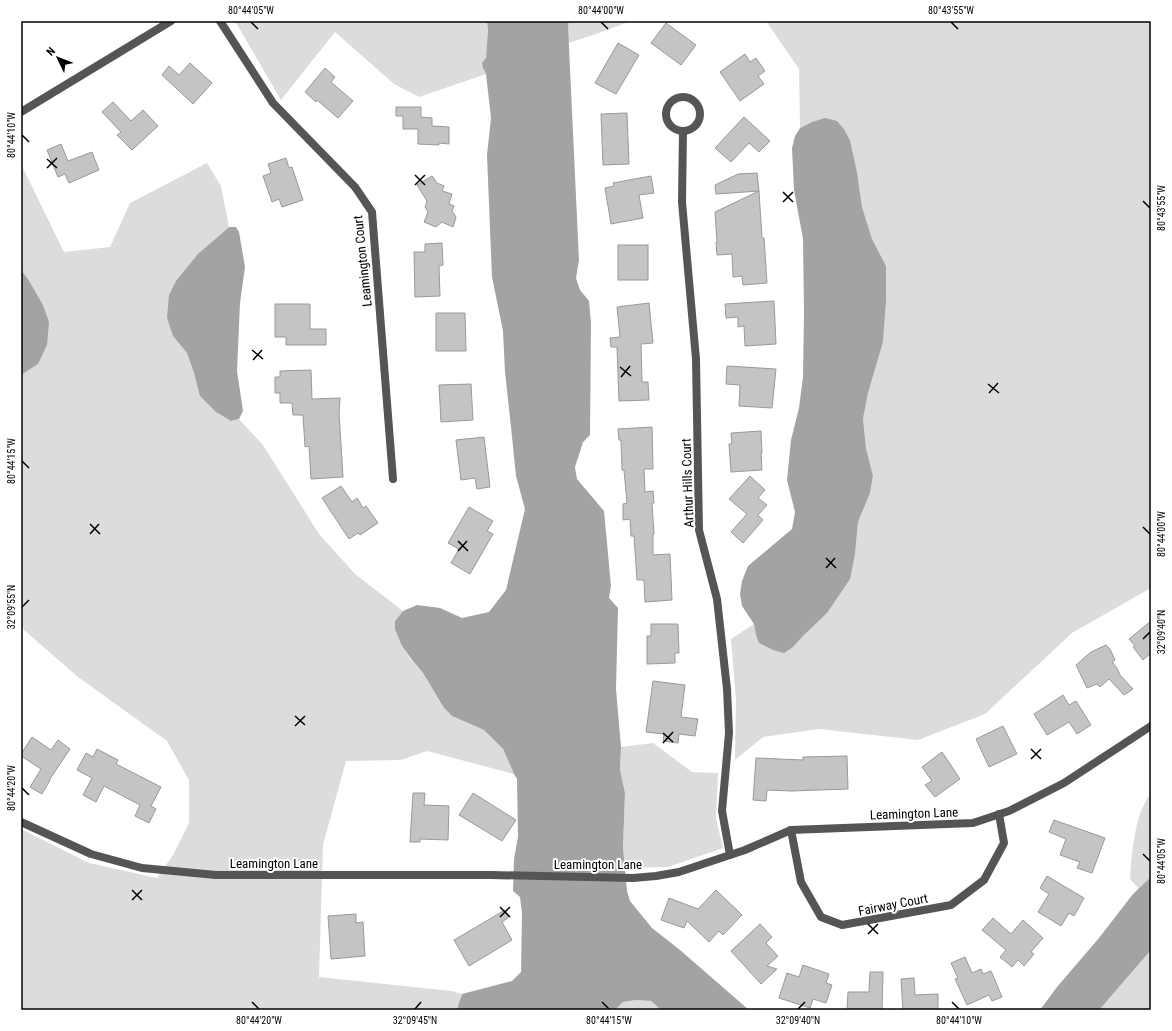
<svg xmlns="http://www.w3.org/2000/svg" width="1172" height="1031" font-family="'Roboto Condensed',sans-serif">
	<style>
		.green { fill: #dcdcdc }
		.water { fill: #a3a3a3 }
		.building { fill: #c4c4c4; stroke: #999 }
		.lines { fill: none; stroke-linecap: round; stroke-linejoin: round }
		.street { stroke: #555; stroke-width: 8 }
		.ticks { fill: none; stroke: #000; stroke-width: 1.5 }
		.labels { text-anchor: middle; stroke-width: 4; stroke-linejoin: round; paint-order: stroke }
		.street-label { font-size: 13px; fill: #000; stroke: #fff }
		.neatline { fill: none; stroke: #000; stroke-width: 1.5 }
		.ticks-label { font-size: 10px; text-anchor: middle; fill: #000 }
	</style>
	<rect width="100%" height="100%" fill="#fff"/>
	<g class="green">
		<path d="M235,21H487C489,37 488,53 483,68L486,74L419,97L394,84L335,32L281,100Z"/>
		<polygon points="569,21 631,21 599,33 568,43 568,26"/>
		<polygon points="766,21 1151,21 1151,588 1072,633 985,714 918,740 819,729 763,737 735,760 736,700 731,639 754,624 756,635 793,647 804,635 855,554 858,522 870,493 873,476 866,448 863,419 868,393 883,342 886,302 886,266 872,239 862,207 857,172 850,140 844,129 812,122 800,128 799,69"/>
		<polygon points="207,163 221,186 229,227 213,241 173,336 187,353 194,373 216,412 231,421 239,419 263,445 319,534 355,574 403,611 395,621 402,646 411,660 423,673 444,708 452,716 484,730 503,749 514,774 427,751 401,760 346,761 323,845 319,977 451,991 462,994 458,1006 458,1010 21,1010 21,829 89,863 157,878 173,855 189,823 189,780 167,741 78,677 24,630 21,622 21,375 38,364 33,290 28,279 21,270 21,164 64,252 110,247 130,203"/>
		<polygon points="653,743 692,772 718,773 716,818 723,848 668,867 625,868 623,847 625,793 620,770 621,747"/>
		<path d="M1151,793V877L1139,889L1130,879C1132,853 1134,815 1151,793Z"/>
		<polygon points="1151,950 1151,1010 1099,1010"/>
		<polygon points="636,1000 651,1001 661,1010 615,1010 623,1002"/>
	</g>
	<g class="water">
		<polygon points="487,21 569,21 568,26 579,260 576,278 580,290 589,301 591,323 590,435 583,442 575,467 577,479 604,511 611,586 609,598 618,608 616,689 621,747 620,770 625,793 623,847 627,891 630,901 652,928 680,950 749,1010 661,1010 651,1001 636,1000 623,1002 615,1010 458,1010 458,1006 462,994 512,981 521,972 522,913 520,897 513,891 514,859 518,837 517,779 514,774 503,749 484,730 452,716 444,708 423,673 412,660 402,646 395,629 395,621 403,611 417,605 440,608 462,618 489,612 506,590 525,509 516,476 511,427 505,372 503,331 492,277 487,155 491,118 486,74 483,68 482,63 486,58 488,31"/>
		<polygon points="825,118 837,121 844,129 850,140 857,172 862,207 872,239 886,266 886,302 883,342 868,393 863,419 866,448 873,476 870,493 858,522 855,554 850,579 827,613 804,635 793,647 784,653 773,650 759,643 756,635 754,624 742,606 740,594 742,581 748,566 792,529 795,512 787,480 791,440 799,408 803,377 804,313 803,239 794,190 792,148 795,136 800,128 812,122"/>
		<polygon points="229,227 236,227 239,232 245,267 240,303 237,371 243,411 239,419 231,421 216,412 200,396 194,373 187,353 173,336 167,318 169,295 176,281 198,254 213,241"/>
		<polygon points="21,270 28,279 43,305 49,322 47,345 38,364 21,375"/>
		<polygon points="1151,877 1151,950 1099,1010 1040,1010 1057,987 1099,938 1133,894"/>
	</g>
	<g class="building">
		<polygon points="666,23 696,45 681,65 651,43"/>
		<polygon points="618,43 639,55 616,94 595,83"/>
		<polygon points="745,54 750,62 756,58 765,71 758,76 764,84 740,101 720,72"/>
		<polygon points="190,63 212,83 193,104 162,75 169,66 179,75"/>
		<polygon points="325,68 335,77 331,82 353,101 338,118 317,100 316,102 305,92"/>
		<polygon points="113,102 131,121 143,110 158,126 132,150 117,135 121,132 102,112"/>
		<polygon points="396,107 421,107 421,117 432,118 432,126 449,127 449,144 439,143 439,145 418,144 418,129 403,129 403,116 396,116"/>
		<polygon points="627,113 629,164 603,165 601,114"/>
		<polygon points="744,117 770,141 759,152 749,143 731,162 715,148"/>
		<polygon points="61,144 68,161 92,152 99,170 69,183 65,174 58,177 47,150"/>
		<polygon points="286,158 289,168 292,167 303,200 282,207 279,199 272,202 263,176 271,173 268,164"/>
		<polygon points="757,173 759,191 716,194 715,185 738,174"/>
		<polygon points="432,176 437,183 444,186 442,191 452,194 449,204 454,206 452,211 456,217 453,227 442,222 436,227 424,222 428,212 425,207 427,201 417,185"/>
		<polygon points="651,176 654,193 639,195 643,218 611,224 605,188 614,186 613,183"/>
		<polygon points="759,191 762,238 764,238 767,283 743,285 742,276 733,277 732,254 717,255 716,242 717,242 715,212"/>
		<polygon points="442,243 443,265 439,266 440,296 415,297 414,252 425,252 425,244"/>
		<rect x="618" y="245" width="30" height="35"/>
		<polygon points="774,301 776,344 745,346 744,326 738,327 738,317 726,318 725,304"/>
		<polygon points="649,303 653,343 641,344 642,382 648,382 649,400 619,401 617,347 611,347 610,338 620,337 617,307"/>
		<polygon points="275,304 310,304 310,329 326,329 326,345 286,345 286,337 275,337"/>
		<polygon points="436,313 465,313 466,351 436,351"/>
		<polygon points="727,366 776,369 772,408 739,406 740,385 726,384"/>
		<polygon points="311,370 312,399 340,398 339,413 343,477 311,479 309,446 305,447 303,415 293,415 292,403 280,403 280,393 275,393 275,377 280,377 280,371"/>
		<polygon points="471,384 473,420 441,422 439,385"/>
		<polygon points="652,427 653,469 644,469 645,492 653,491 654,503 652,503 654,534 653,534 653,555 670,554 672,600 645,602 644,580 637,580 634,536 631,536 630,519 623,520 623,504 627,503 624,470 622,470 621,440 619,440 618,429"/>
		<polygon points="761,431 762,453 761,453 762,470 731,472 729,444 732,444 731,433"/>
		<polygon points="484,437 490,487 477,489 475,478 461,480 456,440"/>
		<polygon points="750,476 765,490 758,498 767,505 758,515 763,520 743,543 731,532 747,514 729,499"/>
		<polygon points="341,486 352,502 357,498 363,508 366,506 378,523 360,535 358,533 349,539 322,498"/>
		<polygon points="469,507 493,521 487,531 493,534 470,574 451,563 459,549 448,543"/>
		<polygon points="1151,621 1151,653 1143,660 1133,647 1135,646 1129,639"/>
		<polygon points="651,624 678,624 679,653 675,653 675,663 647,664 647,636 651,636"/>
		<polygon points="1106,645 1110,649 1115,660 1112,662 1117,668 1120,675 1133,689 1124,695 1109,679 1100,687 1097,684 1087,688 1076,665 1091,652"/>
		<polygon points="653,681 685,685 681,717 698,719 695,736 679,734 678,743 663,741 664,734 646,732"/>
		<polygon points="1063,695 1069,705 1076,701 1091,725 1077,734 1069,722 1047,735 1034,714"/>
		<polygon points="1003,726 1017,754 989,767 976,739"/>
		<polygon points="32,737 51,750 58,740 70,749 50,779 50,780 42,794 30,787 41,769 21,756 21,754"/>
		<polygon points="97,749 118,760 116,764 161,787 151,806 156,809 149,823 135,816 140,805 104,786 96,802 83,795 92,778 77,770 86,753 93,757"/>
		<polygon points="942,752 960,779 935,797 925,785 932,781 922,767"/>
		<polygon points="847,756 848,789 792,791 767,790 766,801 753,800 756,758 803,760 803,757"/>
		<polygon points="413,793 425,793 424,805 449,806 448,840 420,839 420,842 410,842"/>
		<polygon points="473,793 516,820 502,841 459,815"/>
		<polygon points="1054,820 1105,838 1092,873 1077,868 1080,862 1060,855 1066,839 1049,832"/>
		<polygon points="1047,876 1084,898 1074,916 1069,913 1061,926 1038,912 1049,894 1040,888"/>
		<polygon points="716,890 742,915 723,935 719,931 709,942 687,921 684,928 661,920 669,898 698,909"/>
		<polygon points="505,910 509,917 502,922 512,940 469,966 454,940"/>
		<polygon points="356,914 356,923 363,922 365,956 331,959 328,916"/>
		<polygon points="993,918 1011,934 1023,920 1043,938 1031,952 1034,954 1024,966 1018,960 1012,967 1000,957 1006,950 982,930"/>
		<polygon points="760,924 772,937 766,943 778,956 767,966 777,969 761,984 731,951"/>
		<polygon points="965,957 972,973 981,969 983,974 991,971 1002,997 992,1001 989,995 967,1005 955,979 958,978 951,963"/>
		<polygon points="803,965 829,974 826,983 832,985 826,1003 813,999 810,1008 779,998 787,973 799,977"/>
		<polygon points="870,972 883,972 882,1010 847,1010 848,992 869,992"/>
		<polygon points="914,978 915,995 938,994 938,1010 903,1010 901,979"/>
	</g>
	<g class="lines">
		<g class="street">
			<polyline points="220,21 273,103 355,187 372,212 393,479"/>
			<circle cx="683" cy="114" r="17"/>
			<polyline points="21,112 171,21"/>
			<polyline points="683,131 682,202 696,359 699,530 717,599 727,689 729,733 722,811 730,855"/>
			<polyline points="21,822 91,854 142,868 216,875 492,875 633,878 656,876 679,872 745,850 791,830 973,823 1009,811 1064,783 1151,726"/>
			<polyline points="791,830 801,882 821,917 842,925 951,905 984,880 1004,843 999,814"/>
		</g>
	</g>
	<path class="ticks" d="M251,22L258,29M601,22L608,29M951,22L958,29M22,135L29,142M47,159L57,168M47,168L57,158M415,175L425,185M415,185L425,175M783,192L793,202M1143,201L1150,208M783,202L793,192M252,350L263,359M253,360L262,350M620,367L631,376M621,377L630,366M988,384L999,393M989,393L998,383M22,461L29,468M90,524L100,534M1143,527L1150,534M90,534L99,524M458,541L468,551M458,551L467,541M826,558L836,568M826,568L835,558M22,607L29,600M1143,639L1150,632M295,716L305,725M295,726L305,716M663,733L673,742M663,743L673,732M1031,749L1041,759M1031,759L1041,749M22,788L29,795M1143,854L1150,861M132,890L142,900M132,900L142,890M500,907L510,917M500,917L510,907M868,924L878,934M868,934L878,924M252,1002L259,1009M602,1002L609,1009M952,1002L959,1009M415,1009L421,1002M798,1009L805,1002"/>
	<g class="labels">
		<g class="street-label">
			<text transform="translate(362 261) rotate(-96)" y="5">Leamington Court</text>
			<text transform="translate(687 483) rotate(-92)" y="5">Arthur Hills Court</text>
			<text transform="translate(914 813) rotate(-2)" y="5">Leamington Lane</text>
			<text x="274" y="868">Leamington Lane</text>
			<text x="598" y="869">Leamington Lane</text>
			<text transform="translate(893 904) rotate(-11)" y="5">Fairway Court</text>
		</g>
	</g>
	<rect width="1172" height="1031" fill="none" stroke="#ffffff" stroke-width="44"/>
	<g transform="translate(58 58) rotate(313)" stroke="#ffffff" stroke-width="3" paint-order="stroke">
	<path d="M0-3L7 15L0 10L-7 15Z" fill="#000000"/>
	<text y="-6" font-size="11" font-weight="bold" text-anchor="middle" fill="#000000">N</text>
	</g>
	<rect x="22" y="22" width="1128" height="987" class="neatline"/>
	<g class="ticks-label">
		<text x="251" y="14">80°44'05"W</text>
		<text x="601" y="14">80°44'00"W</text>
		<text x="951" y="14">80°43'55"W</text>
		<text transform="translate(11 135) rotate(-90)" y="4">80°44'10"W</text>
		<text transform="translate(1161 208) rotate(-90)" y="4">80°43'55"W</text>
		<text transform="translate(11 461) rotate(-90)" y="4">80°44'15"W</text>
		<text transform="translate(1161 534) rotate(-90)" y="4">80°44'00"W</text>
		<text transform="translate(11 607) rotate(-90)" y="4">32°09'55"N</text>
		<text transform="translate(1161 632) rotate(-90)" y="4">32°09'40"N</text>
		<text transform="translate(11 788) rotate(-90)" y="4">80°44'20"W</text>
		<text transform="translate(1161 861) rotate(-90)" y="4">80°44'05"W</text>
		<text x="259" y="1024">80°44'20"W</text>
		<text x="415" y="1024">32°09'45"N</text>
		<text x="609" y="1024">80°44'15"W</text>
		<text x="798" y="1024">32°09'40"N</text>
		<text x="959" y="1024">80°44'10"W</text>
	</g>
</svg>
